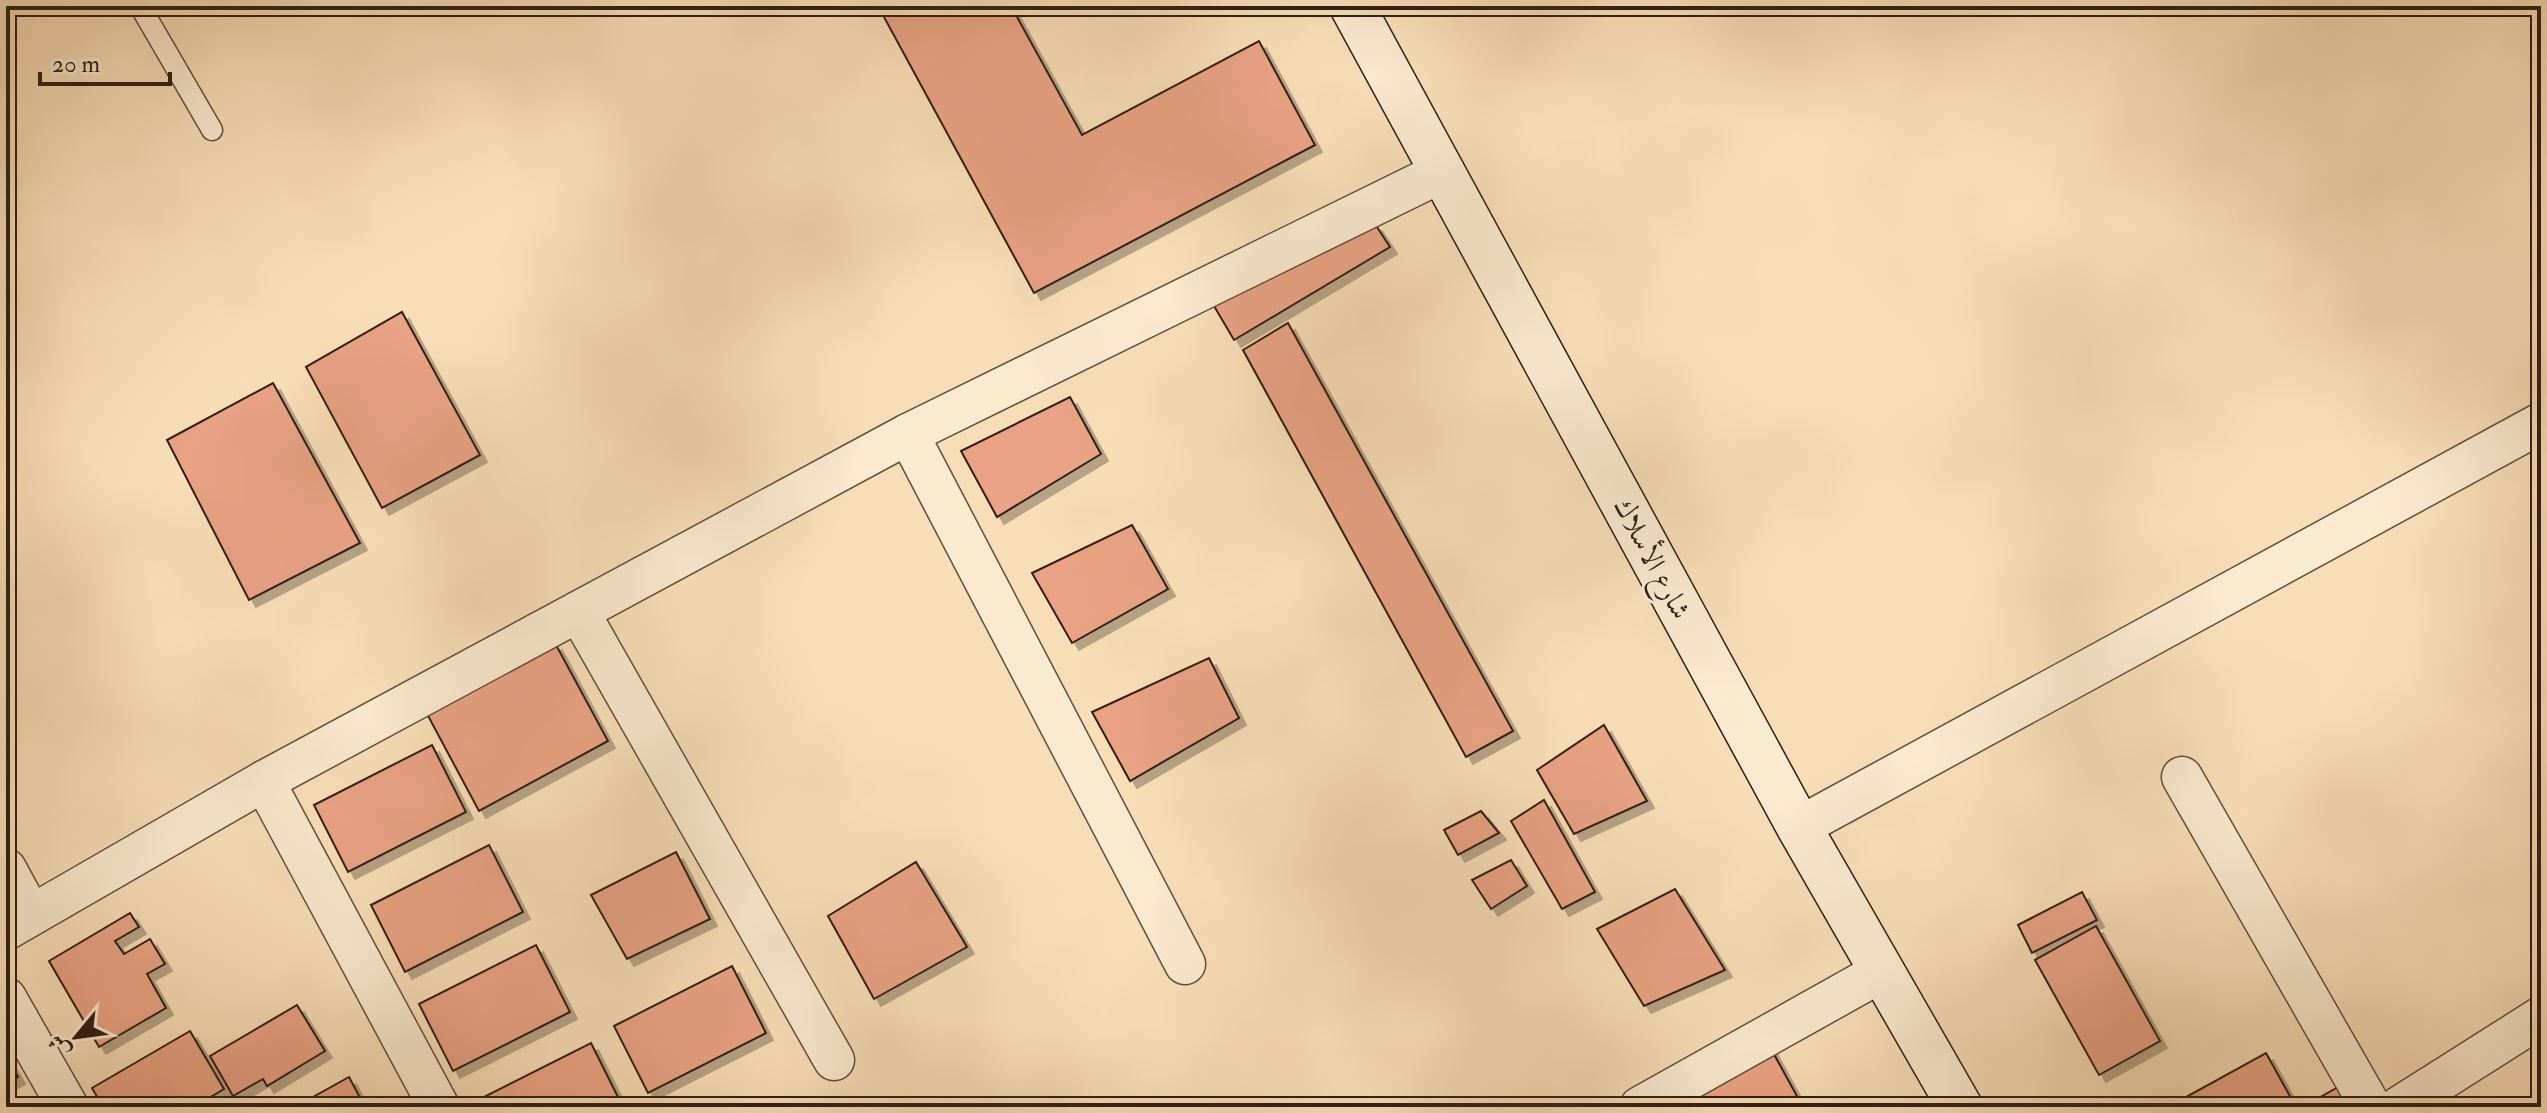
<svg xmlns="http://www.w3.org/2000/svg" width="2547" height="1113" font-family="'IM FELL Double Pica',Amiri,serif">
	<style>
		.building { fill: #e9a384; stroke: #301e16; stroke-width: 2; filter: url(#shadow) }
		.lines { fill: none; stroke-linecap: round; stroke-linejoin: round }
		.lane-casing { stroke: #624e3e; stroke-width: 23 }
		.street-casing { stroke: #624e3e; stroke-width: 43 }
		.secondary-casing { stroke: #301e16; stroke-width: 47 }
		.lane { stroke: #faead0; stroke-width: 20 }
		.street { stroke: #faead0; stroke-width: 40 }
		.secondary { stroke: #faead0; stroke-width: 44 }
		.labels { text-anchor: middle; stroke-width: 6; stroke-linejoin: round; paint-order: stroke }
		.street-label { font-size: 28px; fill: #301e16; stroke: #faead0 }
	</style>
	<defs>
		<filter id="shadow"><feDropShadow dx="7" dy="7" stdDeviation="0" flood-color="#0004"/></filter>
	</defs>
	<rect width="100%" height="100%" fill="#f8deb7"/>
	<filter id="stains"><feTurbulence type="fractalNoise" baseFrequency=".0025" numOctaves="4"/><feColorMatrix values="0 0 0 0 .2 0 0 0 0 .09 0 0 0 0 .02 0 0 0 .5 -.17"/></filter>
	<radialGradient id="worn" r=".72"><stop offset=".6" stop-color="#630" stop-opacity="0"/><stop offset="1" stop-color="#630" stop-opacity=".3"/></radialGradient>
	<g class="building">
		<polygon points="878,6 1011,6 1082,135 1259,41 1315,145 1034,293"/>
		<polygon points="1375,224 1390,247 1234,340 1214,306"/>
		<polygon points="402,312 480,455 382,508 306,367"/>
		<polygon points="1288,323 1513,731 1466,757 1243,350"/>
		<polygon points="273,383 360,543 249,600 167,440"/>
		<polygon points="1070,397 1101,454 997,517 961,451"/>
		<polygon points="1132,525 1168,589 1072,643 1032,573"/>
		<polygon points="555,643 608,741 479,811 426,712"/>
		<polygon points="1209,658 1239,718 1130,781 1092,712"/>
		<polygon points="1604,725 1647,801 1574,834 1537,770"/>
		<polygon points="432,745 466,812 348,872 314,805"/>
		<polygon points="1544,800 1595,892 1562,909 1511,821"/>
		<polygon points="1481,811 1499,833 1458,855 1444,830"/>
		<polygon points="489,845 523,912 405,972 371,905"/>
		<polygon points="676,852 710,919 627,959 591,895"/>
		<polygon points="1511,860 1527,886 1491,909 1472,880"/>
		<polygon points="916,862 967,947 874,999 828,916"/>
		<polygon points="1675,889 1725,970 1644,1006 1597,929"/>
		<polygon points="2082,892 2097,920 2032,953 2018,925"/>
		<polygon points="130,913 139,927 115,941 124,954 150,939 165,964 147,974 166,1008 99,1047 49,961"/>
		<polygon points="2096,926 2160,1041 2099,1075 2035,960"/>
		<polygon points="536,945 570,1012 453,1071 419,1004"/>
		<polygon points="732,966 766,1033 648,1093 614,1026"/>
		<polygon points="297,1005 325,1051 267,1086 263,1079 233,1096 210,1056"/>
		<polygon points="190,1031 224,1089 194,1107 103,1107 92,1088"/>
		<polygon points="591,1043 623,1107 476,1107 474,1102"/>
		<polygon points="1770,1047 1803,1107 1683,1107 1678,1098"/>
		<polygon points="2266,1053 2296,1107 2168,1107"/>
		<polygon points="6,1056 18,1077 6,1084"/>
		<polygon points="349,1077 365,1107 295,1107"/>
		<polygon points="2338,1087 2349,1107 2303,1107"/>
	</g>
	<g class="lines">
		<defs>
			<polyline id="lane" points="140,6 212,130"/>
			<g id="street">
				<polyline points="908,434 1185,964"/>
				<polyline points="580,614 834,1060"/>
				<polyline points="2182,777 2371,1107"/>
				<polyline points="264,781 439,1107"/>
				<polyline points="1799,827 2541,423"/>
				<polyline points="6,869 31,915"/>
				<polyline points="6,930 264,781 908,434 1444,171"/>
				<polyline points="6,998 68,1107"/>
				<polyline points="1640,1107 1881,972"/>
				<polyline points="2399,1107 2541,1017"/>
			</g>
			<polyline id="secondary" points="1352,6 1799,827 1960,1107"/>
		</defs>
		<use href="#lane" class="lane-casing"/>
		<use href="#street" class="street-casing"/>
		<use href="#secondary" class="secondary-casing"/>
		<use href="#lane" class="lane"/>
		<use href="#street" class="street"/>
		<use href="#secondary" class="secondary"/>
	</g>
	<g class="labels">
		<g class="street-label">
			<text transform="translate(1653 558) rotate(62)" y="10">شارع الأسلاك</text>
		</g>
	</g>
	<rect width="2547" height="1113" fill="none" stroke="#f8deb7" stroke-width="32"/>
	<rect x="8" y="8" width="2531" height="1097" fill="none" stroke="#301e16" stroke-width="4"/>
	<rect x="16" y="16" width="2515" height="1081" fill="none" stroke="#301e16" stroke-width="2"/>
	<g transform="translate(76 1037) rotate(241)" stroke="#faead0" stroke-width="6" paint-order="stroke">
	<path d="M0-6L14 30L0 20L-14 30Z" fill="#301e16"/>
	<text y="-12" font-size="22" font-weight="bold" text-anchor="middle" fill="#301e16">ش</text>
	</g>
	<path d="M40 72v12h130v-12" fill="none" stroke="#301e16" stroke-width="4"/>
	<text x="52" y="72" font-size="24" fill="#301e16" stroke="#faead0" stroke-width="6" paint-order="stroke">20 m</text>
	<rect width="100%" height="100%" filter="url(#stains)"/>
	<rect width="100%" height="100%" fill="url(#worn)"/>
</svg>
